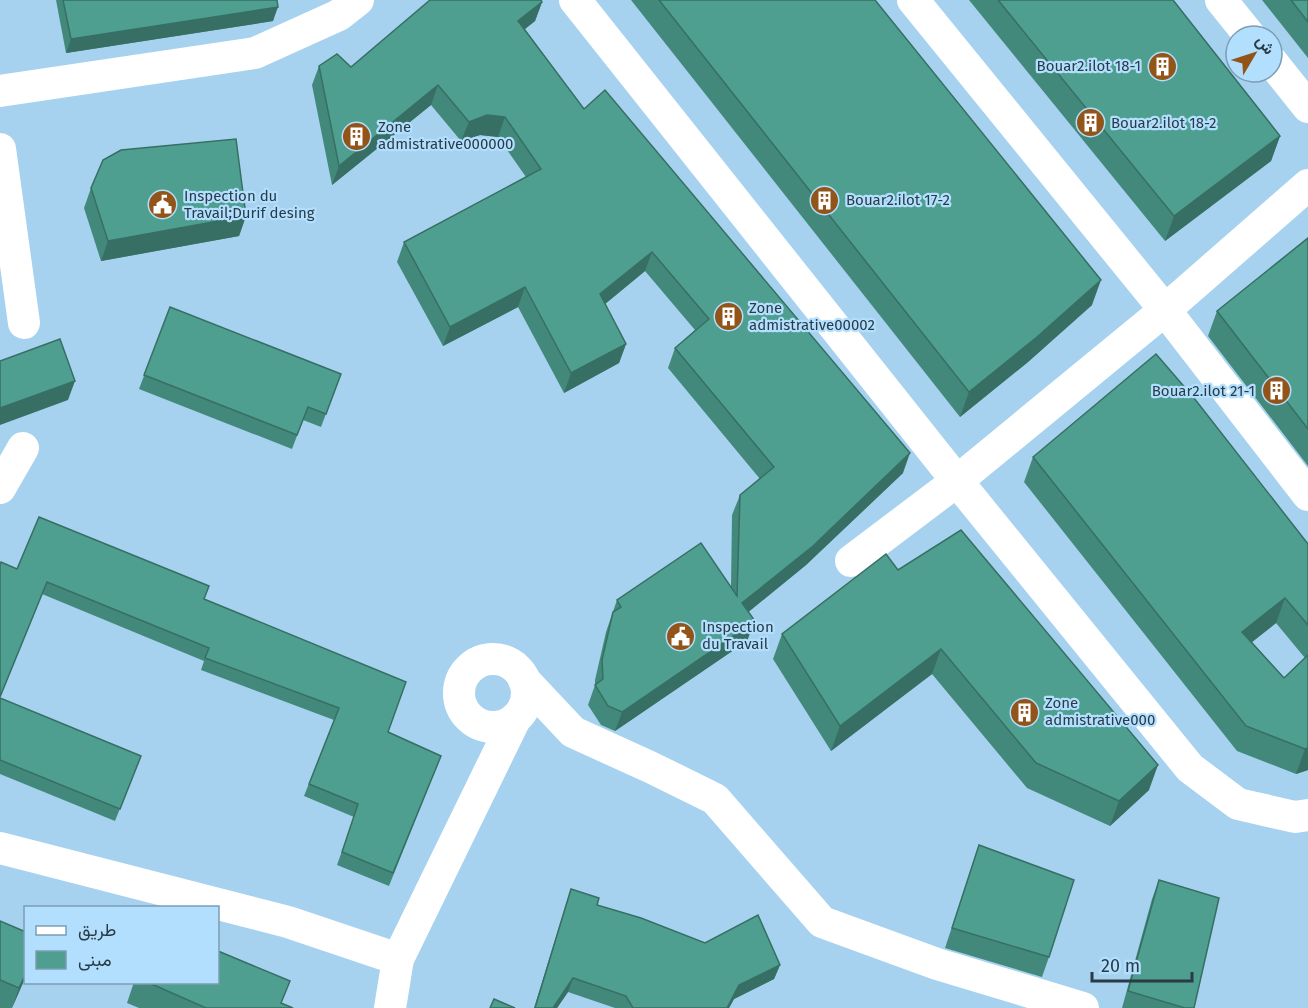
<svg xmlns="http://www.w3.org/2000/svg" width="1308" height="1008" font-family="'Fira Sans',Vazirmatn,sans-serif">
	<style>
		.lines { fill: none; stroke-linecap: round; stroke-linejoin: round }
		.minor { stroke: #fff; stroke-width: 32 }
		.wall { fill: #43897b; fill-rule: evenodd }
		.shaded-wall { fill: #376f64 }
		.building { fill: #4e9f8f; stroke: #376f64; stroke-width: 1.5 }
		.labels { text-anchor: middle; stroke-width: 4.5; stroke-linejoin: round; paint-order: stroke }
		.poi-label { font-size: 15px; fill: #293b47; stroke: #b3dffe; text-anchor: start }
	</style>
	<rect width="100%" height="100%" fill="#a6d2f0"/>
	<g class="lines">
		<g class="minor">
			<polyline points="575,0 957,481 1190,768 1238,804 1295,817 1308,815"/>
			<polyline points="913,0 1165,310 1308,495"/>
			<polyline points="1221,0 1250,36"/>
			<polyline points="1272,62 1308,107"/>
			<polyline points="0,91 255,53 339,15 358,0"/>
			<polyline points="0,149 24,323"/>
			<polyline points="0,488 23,448"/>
			<polyline points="851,561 957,481 1165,310 1308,185"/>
			<circle cx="493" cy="693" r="34"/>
			<polyline points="524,680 573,732 650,767 715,799 822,922 937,964 1083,1008"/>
			<polyline points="0,848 288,922 398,959"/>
			<polyline points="390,1008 398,959 515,719"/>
		</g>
	</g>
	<g class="wall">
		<polygon points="56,0 277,0 273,21 66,53"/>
		<polygon points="631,0 875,0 1092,305 1028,362 960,417"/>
		<polygon points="969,0 1173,0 1280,136 1271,161 1165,241"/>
		<polygon points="1262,0 1308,0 1308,58"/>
		<polygon points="542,2 535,21 525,29 584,109 903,473 806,565 748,612 747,641 615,731 601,725 588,705 595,685 595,680 606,632 617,600 731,587 732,515 740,495 760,479 668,368 675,348 695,330 645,271 605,304 626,344 619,363 564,393 518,307 443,346 397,262 404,242 526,177 498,137 480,135 461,141 431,105 332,185 312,85 319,66 351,67"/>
		<polygon points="91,188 246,216 239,236 101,261 84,208"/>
		<polygon points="1308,238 1308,466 1208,336 1217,311"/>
		<polygon points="170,307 341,374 321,427 303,420 292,449 139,389"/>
		<path d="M1033,457L1308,544V770L1296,774L1237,751L1024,482ZM1276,623L1305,658L1284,678L1252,642Z"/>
		<polygon points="17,569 204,599 388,732 441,756 389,886 337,865 354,817 304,796 334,720 201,670 204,661 42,594"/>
		<polygon points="898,570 1149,790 1110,826 1027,788 932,674 831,751 773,659 782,634"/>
		<polygon points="0,698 141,756 115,821 0,774"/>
		<polygon points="979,845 1049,957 1042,977 945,948"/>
		<polygon points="1159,880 1194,1008 1122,1008 1152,899"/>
		<polygon points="571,889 597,905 705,943 780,965 774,979 734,999 729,1008 615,1008 568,992 557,1008 534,1008 566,904"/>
		<polygon points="0,921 26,932 26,976 12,1008 0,1008"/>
		<polygon points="134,982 218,982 282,1003 293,1008 139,1008 127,1003"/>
	</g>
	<g class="shaded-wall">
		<polygon points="542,2 535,21 511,40 518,21"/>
		<polygon points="278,7 273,21 66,53 71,39"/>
		<polygon points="438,85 431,105 332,185 339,166"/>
		<polygon points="487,115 505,117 498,137 480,135 461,141 469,122"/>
		<polygon points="1280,136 1271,161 1165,241 1174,216"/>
		<polygon points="246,216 239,236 101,261 108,241"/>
		<polygon points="652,252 645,271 593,314 600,294"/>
		<polygon points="1101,280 1092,305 1028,362 960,417 969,392"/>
		<polygon points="525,287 518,307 443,346 450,327"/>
		<polygon points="626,344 619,363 564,393 571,373"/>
		<polygon points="75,381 68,400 0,425 0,408"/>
		<polygon points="910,453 903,473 806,565 735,623 742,603"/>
		<polygon points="1285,598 1276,623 1233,657 1242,632"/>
		<polygon points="755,621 747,641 615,731 622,712"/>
		<polygon points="941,649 932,674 831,751 840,726"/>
		<polygon points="1308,748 1308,770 1296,774 1305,749"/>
		<polygon points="1158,765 1149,790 1110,826 1119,801"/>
		<polygon points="780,965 774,979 734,999 729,1008 727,1008 739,985"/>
		<polygon points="26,973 26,976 12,1008 19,988"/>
		<polygon points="573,978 568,992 557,1008 553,1008"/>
	</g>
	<g class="building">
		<polygon points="63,0 277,0 278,7 71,39"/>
		<polygon points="430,0 541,0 542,2 518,21 584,109 605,90 910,453 813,546 742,603 755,621 622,712 608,706 595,685 603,679 602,660 613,612 621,607 617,600 701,543 737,596 740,495 774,467 675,348 709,319 652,252 600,294 626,344 571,373 525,287 450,327 404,242 541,169 505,117 487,115 469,122 438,85 339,166 319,66 337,54 351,67"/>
		<polygon points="659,0 875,0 1101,280 1037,337 969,392"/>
		<polygon points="998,0 1173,0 1280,136 1174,216"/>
		<polygon points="1291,0 1308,0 1308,22"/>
		<polygon points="236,139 246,216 108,241 91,188 103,160 121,150"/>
		<polygon points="1308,238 1308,429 1217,311"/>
		<polygon points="170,307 341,374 326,414 308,407 297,435 144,375"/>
		<polygon points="60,339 75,381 0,408 0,361"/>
		<polygon points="1156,354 1194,398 1308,544 1308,625 1285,598 1242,632 1284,678 1308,655 1308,748 1305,749 1246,726 1033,457"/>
		<polygon points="39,517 209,586 204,599 406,682 388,732 441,756 393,873 342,852 358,804 309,784 339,708 205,658 209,648 47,582 0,697 0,565 1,562 17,569"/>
		<polygon points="961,530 1158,765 1119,801 1036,763 941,649 840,726 782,634 886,554 898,570"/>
		<polygon points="0,698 141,756 120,809 0,760"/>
		<polygon points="979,845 1074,880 1049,957 952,928"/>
		<polygon points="1159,880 1219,898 1194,1008 1185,1008 1128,991"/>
		<polygon points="571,889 599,898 597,905 641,918 705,943 758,915 780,965 739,985 727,1008 633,1008 626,996 573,978 553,1008 535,1008"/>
		<polygon points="0,921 26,932 26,973 19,988 0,980"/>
		<polygon points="218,951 290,981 281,1003 293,1008 206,1008 147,982 218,982"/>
		<polygon points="494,999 515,1008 490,1008"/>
	</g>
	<defs>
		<symbol id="building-disc" viewBox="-11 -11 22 22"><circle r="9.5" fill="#925419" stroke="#b3dffe"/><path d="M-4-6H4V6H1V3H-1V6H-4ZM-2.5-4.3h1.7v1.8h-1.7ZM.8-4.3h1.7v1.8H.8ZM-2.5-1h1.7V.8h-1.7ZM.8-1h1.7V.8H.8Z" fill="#fff"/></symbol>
		<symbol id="civic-disc" viewBox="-11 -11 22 22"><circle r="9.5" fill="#925419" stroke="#b3dffe"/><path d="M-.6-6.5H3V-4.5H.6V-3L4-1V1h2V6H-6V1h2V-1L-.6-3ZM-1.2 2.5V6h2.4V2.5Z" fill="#fff"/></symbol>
	</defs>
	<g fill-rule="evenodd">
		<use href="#building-disc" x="1146" y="50" width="33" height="33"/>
		<use href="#building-disc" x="1074" y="106" width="33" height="33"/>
		<use href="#building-disc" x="340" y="120" width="33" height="33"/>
		<use href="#building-disc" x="808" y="184" width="33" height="33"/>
		<use href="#civic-disc" x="146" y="188" width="33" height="33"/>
		<use href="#building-disc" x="712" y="300" width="33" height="33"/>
		<use href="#building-disc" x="1260" y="374" width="33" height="33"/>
		<use href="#civic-disc" x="664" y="620" width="33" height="33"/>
		<use href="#building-disc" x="1008" y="696" width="33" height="33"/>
	</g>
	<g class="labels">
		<g class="poi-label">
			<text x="1141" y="71" text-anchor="end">Bouar2.ilot 18-1</text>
			<text x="1111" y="128">Bouar2.ilot 18-2</text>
			<text x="378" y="132">Zone<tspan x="378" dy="17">admistrative000000</tspan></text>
			<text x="184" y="201">Inspection du<tspan x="184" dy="17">Travail;Durif desing</tspan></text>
			<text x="846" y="205">Bouar2.ilot 17-2</text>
			<text x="749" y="313">Zone<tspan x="749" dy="17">admistrative00002</tspan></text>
			<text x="1255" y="396" text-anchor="end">Bouar2.ilot 21-1</text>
			<text x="702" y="632">Inspection<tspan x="702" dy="17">du Travail</tspan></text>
			<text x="1045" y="708">Zone<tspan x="1045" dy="17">admistrative000</tspan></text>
		</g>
	</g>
	<rect x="24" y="906" width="195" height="78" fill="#b3dffe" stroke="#7c9db5" stroke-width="1.5"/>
	<rect x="36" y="926" width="30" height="9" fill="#ffffff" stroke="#7c9db5" stroke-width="1.5"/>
	<text x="78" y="936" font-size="18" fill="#293b47">طريق</text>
	<rect x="36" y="951" width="30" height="18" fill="#4e9f8f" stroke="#7c9db5" stroke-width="1.5"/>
	<text x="78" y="966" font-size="18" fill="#293b47">مبنى</text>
	<g transform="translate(1254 54) rotate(51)"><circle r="28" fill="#b3dffe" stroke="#7c9db5" stroke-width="1.5"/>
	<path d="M0-4.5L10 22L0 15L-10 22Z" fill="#925419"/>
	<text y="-9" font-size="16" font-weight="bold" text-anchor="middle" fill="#293b47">ش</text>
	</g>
	<path d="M1092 972v9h100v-9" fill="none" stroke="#293b47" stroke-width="3"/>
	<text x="1101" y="972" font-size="18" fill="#293b47" stroke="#b3dffe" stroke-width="4.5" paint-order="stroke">20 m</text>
</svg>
